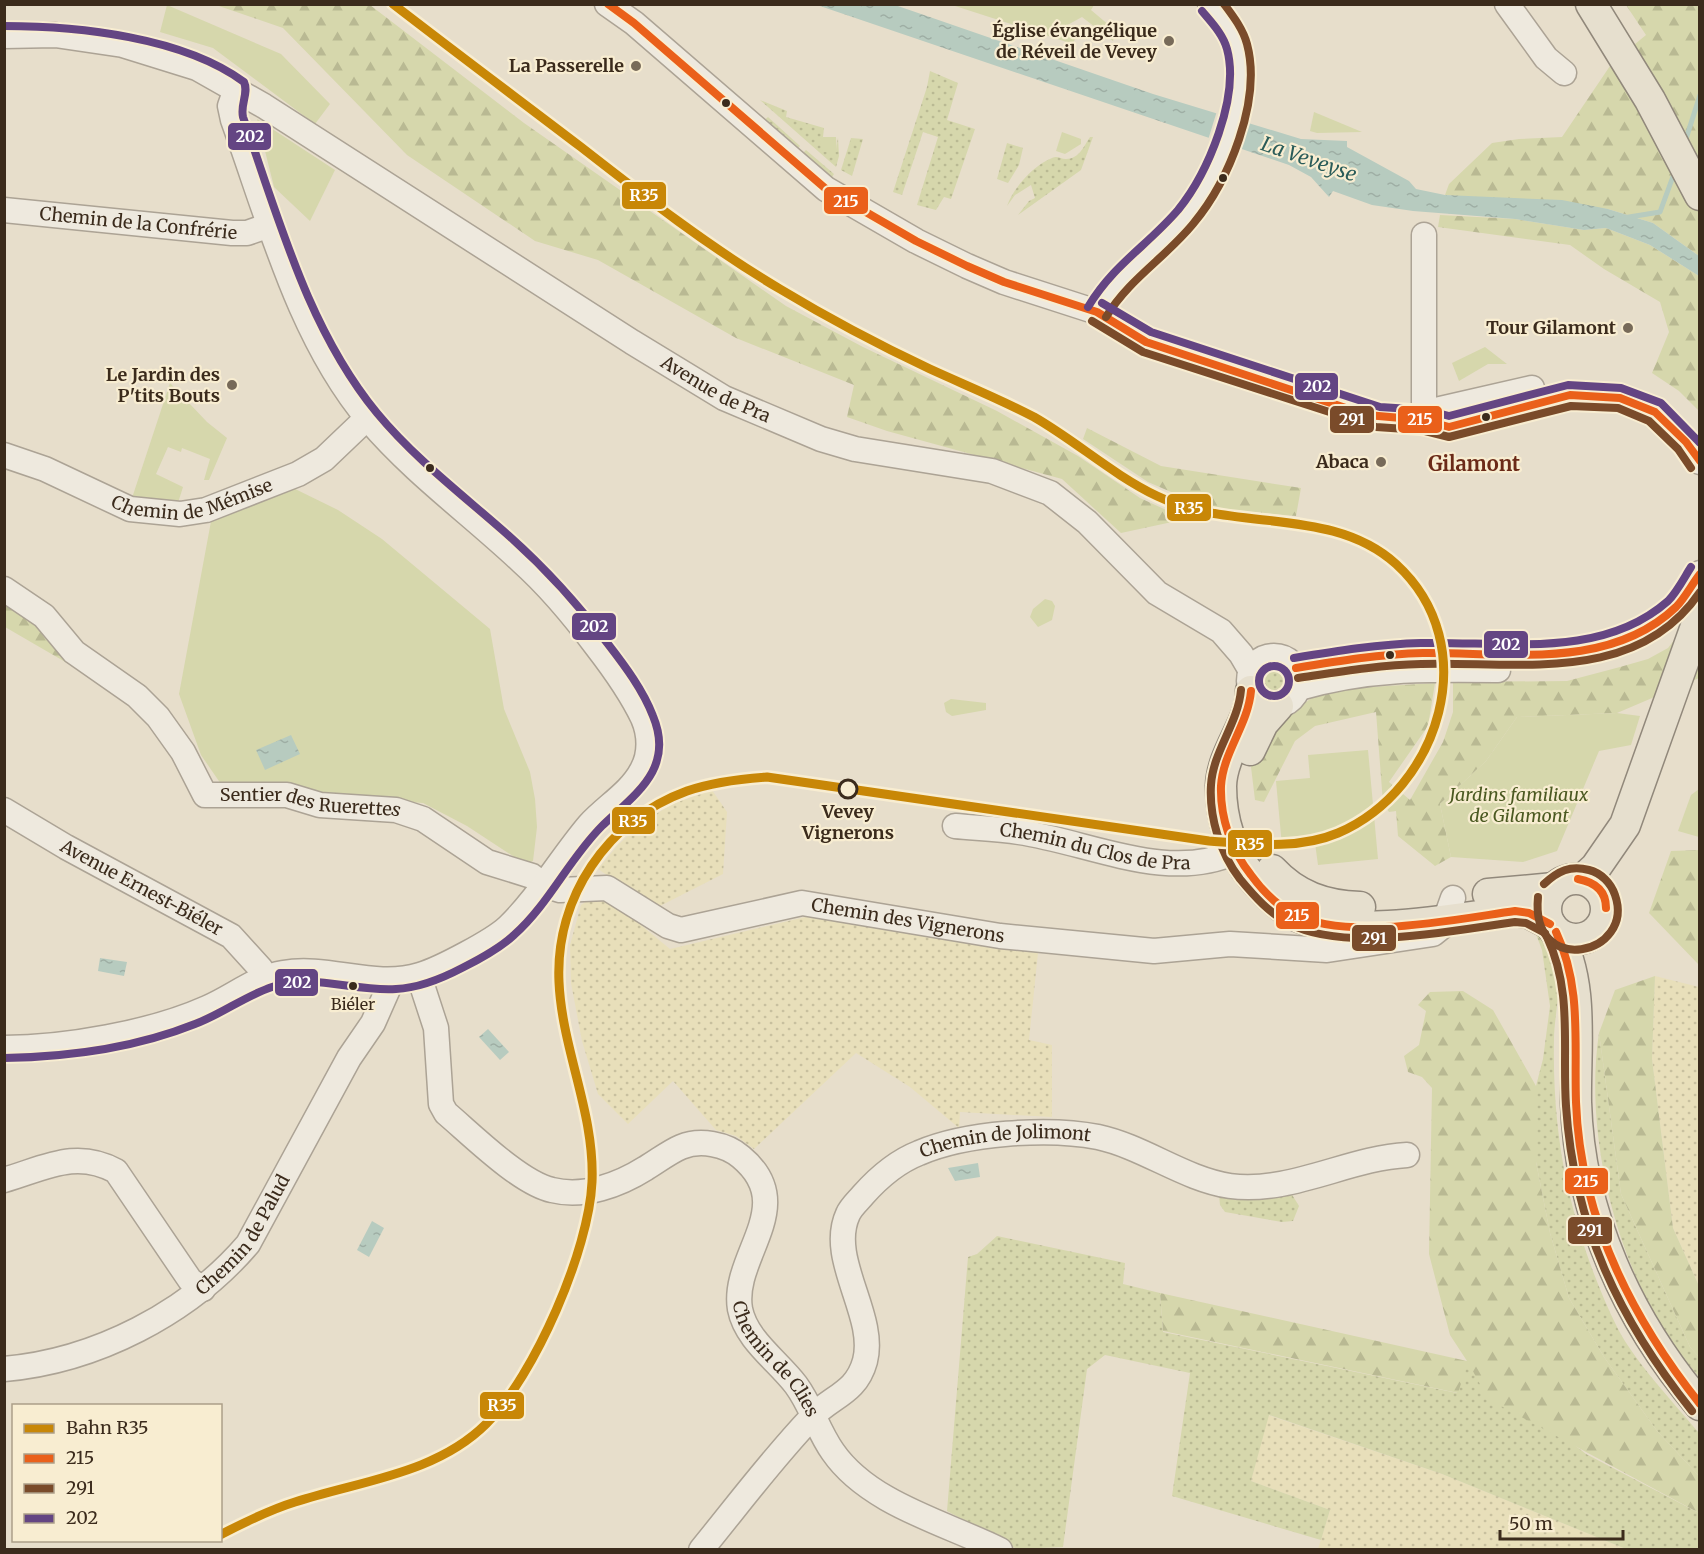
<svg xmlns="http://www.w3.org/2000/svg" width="1704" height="1554" font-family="Merriweather,serif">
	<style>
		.farmland { fill: url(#farmland-dots) }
		.grass { fill: url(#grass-dots) }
		.forest { fill: url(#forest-firs) }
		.green { fill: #d6d7ac }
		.water { fill: url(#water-ripples) }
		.pier { fill: #e7decb }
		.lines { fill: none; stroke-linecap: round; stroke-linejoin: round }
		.stream { stroke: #b7cbbf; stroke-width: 5 }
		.minor-casing { stroke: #aca395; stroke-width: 27 }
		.major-casing { stroke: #91887b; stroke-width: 33 }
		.minor { stroke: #eee9de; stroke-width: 24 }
		.major { stroke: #e6dfce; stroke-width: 30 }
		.bus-1-casing { stroke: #f8edd1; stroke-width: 12 }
		.bus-2-casing { stroke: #f8edd1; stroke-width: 12 }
		.bus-3-casing { stroke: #f8edd1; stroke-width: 12 }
		.bus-1 { stroke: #ea601a; stroke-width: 8 }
		.bus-2 { stroke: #7a4b2a; stroke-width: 8 }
		.bus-3 { stroke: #644583; stroke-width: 8 }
		.rail-1-casing { stroke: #f8edd1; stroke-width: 14 }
		.rail-1 { stroke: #c88707; stroke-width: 9 }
		.poi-dot { fill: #776a59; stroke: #f8edd1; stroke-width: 2 }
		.bus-dot { fill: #3b2b1c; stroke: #f8edd1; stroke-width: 2 }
		.stop-dot { fill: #f8edd1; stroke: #3b2b1c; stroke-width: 3 }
		.labels { text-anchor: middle; stroke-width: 4.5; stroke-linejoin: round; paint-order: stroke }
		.bus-label { font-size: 16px; fill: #3b2b1c; stroke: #f8edd1 }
		.poi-label { font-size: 18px; font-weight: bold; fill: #3b2b1c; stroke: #f8edd1; text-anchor: end }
		.street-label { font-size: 18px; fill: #3b2b1c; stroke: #f8edd1 }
		.park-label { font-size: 18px; font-style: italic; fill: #4b5921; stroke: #f8edd1 }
		.stop-label { font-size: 18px; font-weight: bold; fill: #3b2b1c; stroke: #f8edd1 }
		.water-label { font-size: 20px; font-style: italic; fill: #2a5c59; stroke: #f8edd1 }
		.neighbourhood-label { font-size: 20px; font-weight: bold; fill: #6b2a18; stroke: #f8edd1 }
		.line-badge { stroke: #f8edd1; stroke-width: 2 }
		.badge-label { font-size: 16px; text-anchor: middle; font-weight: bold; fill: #fff }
	</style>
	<defs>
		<pattern id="farmland-dots" width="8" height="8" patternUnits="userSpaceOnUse" patternTransform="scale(1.5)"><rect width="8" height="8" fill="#e8dfba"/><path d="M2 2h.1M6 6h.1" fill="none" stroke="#c8c09f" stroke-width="1.8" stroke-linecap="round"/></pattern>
		<pattern id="grass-dots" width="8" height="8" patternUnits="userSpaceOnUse" patternTransform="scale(1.5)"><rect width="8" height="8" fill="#d6d7ac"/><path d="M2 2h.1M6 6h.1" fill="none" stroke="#b9b993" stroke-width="1.8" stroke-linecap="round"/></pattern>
		<pattern id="forest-firs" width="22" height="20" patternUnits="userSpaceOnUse" patternTransform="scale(1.5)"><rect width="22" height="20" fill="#d6d7ac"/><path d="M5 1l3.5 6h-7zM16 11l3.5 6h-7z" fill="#b9b993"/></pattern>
		<pattern id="water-ripples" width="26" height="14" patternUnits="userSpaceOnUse" patternTransform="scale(1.5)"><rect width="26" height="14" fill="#b7cbbf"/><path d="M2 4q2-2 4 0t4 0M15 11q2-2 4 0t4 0" fill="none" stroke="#9eaea4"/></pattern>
	</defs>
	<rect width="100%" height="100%" fill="#e7decb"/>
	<g class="farmland">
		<polygon points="712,790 727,812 723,874 656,908 598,869 618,845 643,822 674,803"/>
		<polygon points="608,898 670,949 822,913 1039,943 1029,1040 1052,1045 1052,1117 960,1112 959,1128 910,1087 856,1053 754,1149 736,1136 716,1130 673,1081 628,1124 598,1094 582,1041 571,983 570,945 581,905 588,900"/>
		<polygon points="1655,976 1699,987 1699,1286 1673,1228 1652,1059"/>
		<polygon points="1268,1415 1442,1474 1626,1549 1318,1549 1330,1510 1251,1481"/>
	</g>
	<g class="grass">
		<polygon points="930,71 958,83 947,120 975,129 951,199 944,197 936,210 917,205 938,137 923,132 902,195 893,192 927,87"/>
		<polygon points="760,100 787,111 786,117 824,128 823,137 820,139 836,152 838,137 839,156 836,167"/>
		<polygon points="768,117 800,146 795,151 762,122"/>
		<path d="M1090,137H1093L1081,170L1018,215L1029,201L1035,198L1031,185L1015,195L1007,206C1014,187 1034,165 1052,158C1058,155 1060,159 1066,159C1079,159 1084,146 1090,137Z"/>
		<polygon points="851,138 863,139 852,176 841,170"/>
		<polygon points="1007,143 1023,148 1019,165 1008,183 997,179"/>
		<polygon points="806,150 834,174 830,180 800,156"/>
		<circle cx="1275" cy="681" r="14"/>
		<path d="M1534,929C1540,935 1549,941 1553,949C1566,972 1554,1013 1554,1039C1553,1089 1557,1139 1568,1188C1579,1236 1596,1285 1618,1329C1635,1362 1675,1404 1699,1433V1476L1657,1431L1604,1357L1569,1298L1550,1233L1536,1162V1086L1543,1059L1550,1006L1542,950Z"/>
		<path d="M1599,1033L1621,1194L1690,1347L1699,1357V1377C1623,1294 1582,1144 1599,1033Z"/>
		<polygon points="1291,1193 1299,1206 1293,1221 1282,1222 1225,1212 1220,1205 1219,1195"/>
		<polygon points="997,1236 1125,1263 1123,1284 1160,1293 1163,1332 1457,1393 1467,1361 1586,1454 1699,1513 1699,1549 1626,1549 1442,1474 1269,1415 1251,1481 1330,1510 1321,1540 1172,1496 1190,1373 1105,1355 1087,1369 1063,1547 1017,1549 947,1511 968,1257 977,1254"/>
	</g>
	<g class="forest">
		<polygon points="216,5 370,5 524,123 786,306 863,347 997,411 1078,456 1140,498 1186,519 1121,533 1062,479 887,431 847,417 854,385 736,338 598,260 535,241 407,155 283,28"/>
		<polygon points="1626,5 1699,5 1699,256 1653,223 1608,209 1445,195 1449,184 1492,143 1519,139 1562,137 1612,63 1646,35"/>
		<polygon points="1440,215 1515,219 1584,230 1606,228 1650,245 1699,276 1699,411 1679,391 1652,373 1669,332 1660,302 1604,269 1570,245 1438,227"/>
		<polygon points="1087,428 1161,466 1301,488 1296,516 1208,508 1148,482 1083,439"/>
		<polygon points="4,591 71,654 67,663 5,627"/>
		<polygon points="1699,608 1699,678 1617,713 1517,717 1486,761 1440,804 1451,857 1435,866 1398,836 1396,811 1389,812 1383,803 1376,712 1315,726 1295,741 1264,802 1255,800 1251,767 1278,722 1323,690 1435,683 1428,726 1389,782 1410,800 1443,742 1453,712 1453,682 1567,681 1620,667 1648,659 1668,648"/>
		<polygon points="1699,850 1700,850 1699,965 1649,913 1671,851"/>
		<polygon points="1655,976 1652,1059 1673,1228 1699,1286 1699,1357 1690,1347 1621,1194 1599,1033 1615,990"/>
		<polygon points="1463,991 1493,1010 1536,1086 1536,1162 1550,1233 1569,1298 1604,1357 1657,1431 1699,1476 1699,1513 1488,1399 1468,1362 1458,1393 1163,1331 1160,1293 1467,1361 1450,1335 1429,1254 1432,1088 1422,1077 1408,1072 1404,1056 1419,1045 1426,1011 1418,1005 1430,992"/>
	</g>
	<g class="green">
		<polygon points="167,5 281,54 330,104 315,124 213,48 160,32"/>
		<polygon points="952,5 1094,5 1091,10 1116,31 1113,41 1082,17 1062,28 1077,34 1073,44"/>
		<polygon points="1314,112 1362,132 1317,133 1310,131"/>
		<polygon points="257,119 335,170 310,221 274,187"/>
		<polygon points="1062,132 1081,139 1081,144 1065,154 1056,151"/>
		<polygon points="823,137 836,137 837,152 824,152 821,148 820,138"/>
		<polygon points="1485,347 1507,364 1488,364 1459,381 1452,363"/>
		<polygon points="170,383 207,422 227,438 209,480 204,480 210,459 182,448 181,452 168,447 156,474 183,487 177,506 132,498"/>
		<polygon points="287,485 338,510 382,539 490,629 504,709 530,772 535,799 537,827 533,861 525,864 467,826 423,803 223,787 201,755 179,694 212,516"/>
		<polygon points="1045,599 1052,601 1055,606 1052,620 1038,627 1030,617 1033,609"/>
		<polygon points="951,699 986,703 986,710 952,716 946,712 944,703"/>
		<polygon points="1617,713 1640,716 1631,745 1599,751 1557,851 1523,862 1451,857 1440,804 1486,761 1517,717"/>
		<polygon points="1368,750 1378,859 1318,865 1315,843 1282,846 1276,781 1310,778 1308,755"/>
		<polygon points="1699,789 1699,837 1678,831 1691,795"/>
	</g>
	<g class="water">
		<polygon points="817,5 895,5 1153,94 1301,139 1347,141 1347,147 1409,181 1416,189 1445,195 1562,200 1608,209 1653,223 1699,256 1699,276 1650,245 1606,228 1584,230 1515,219 1413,211 1372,205 1333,191 1329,197 1311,177 1289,165"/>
		<polygon points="291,735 300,754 265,770 256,750"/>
		<polygon points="100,958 127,962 124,976 98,971"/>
		<polygon points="488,1029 509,1052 500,1060 479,1037"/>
		<polygon points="978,1163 980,1177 955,1181 948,1168"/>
		<polygon points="372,1221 384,1228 369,1257 357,1250"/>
	</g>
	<polygon class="pier" points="1217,111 1247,120 1238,151 1208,140"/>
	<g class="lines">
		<g class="stream">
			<polyline points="1685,142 1700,95"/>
			<polyline points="1623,218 1660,212 1675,171"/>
		</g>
		<defs>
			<g id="minor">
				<polyline points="607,4 634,23 826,189 916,241 967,266 1004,282 1097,312 1146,342 1226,370 1367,415 1424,420 1435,425 1449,427 1480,420 1536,402 1570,395 1620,398 1655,412 1686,442 1700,462"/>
				<polyline points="1507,4 1546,58 1564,73"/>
				<path id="s1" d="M4,36L55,35L123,45L197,68L264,106L632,342L724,398L821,439L855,449L992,471L1050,493L1087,522L1157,593L1221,631L1241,654L1251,671"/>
				<path id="s2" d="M4,210L232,233H247L270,225"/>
				<path d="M1097,312C1121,267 1151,254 1184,219C1217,184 1250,94 1237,47C1232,31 1221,17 1210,4"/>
				<polyline points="1424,420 1436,410 1532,388"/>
				<polyline points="1424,420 1424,235"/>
				<path id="s3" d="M4,455L45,469L130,509L180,514L206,510L298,474L324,459L367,418"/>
				<path id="s4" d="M4,589L44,616L74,652L137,696L158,717L183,752L205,795H287L320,805L396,810L423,819L487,862L532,876L544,885L560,890L607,888L668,926L681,930L802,903L1000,936L1154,951L1230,944L1327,950L1433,934L1443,926L1453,898"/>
				<circle cx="1274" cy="681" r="25"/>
				<path d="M1296,668C1338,661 1380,654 1423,653C1515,651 1650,677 1700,573"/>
				<path d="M1299,688C1367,668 1428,669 1498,670"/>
				<path id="s5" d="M4,810L66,847L231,936L261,969L262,978"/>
				<path id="s6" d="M955,826C976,828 998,829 1019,832C1089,842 1167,883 1235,852"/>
				<path id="s7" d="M419,976L436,1028L441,1104L446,1113C472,1135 520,1183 552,1190C584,1198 619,1185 646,1168C658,1161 669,1152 681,1147C700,1139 726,1144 741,1157C800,1206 731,1256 740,1309C746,1340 778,1361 796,1385C811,1405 818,1431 833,1452C869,1504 946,1523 1000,1550"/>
				<path d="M4,1048C65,1048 151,1033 207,1008C233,997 254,978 283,973C329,965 374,989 420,975C440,969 493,941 508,927C539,897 561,858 589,825C606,806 630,793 642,770C651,754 650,734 643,718C631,693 614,669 597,647C574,616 550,587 521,561C471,514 414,473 369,420C300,339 269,219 233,120L230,106L236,89"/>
				<path d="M4,1180C45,1168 76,1149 116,1171L190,1280L203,1289"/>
				<path id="s8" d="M4,1369C96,1361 189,1313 248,1244L349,1058L373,1023L392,980"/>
				<path id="s9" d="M701,1550C737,1506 772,1459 811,1418C831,1396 856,1394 865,1361C877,1315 827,1259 848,1214C851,1207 858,1201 863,1195C879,1177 896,1162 919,1153C965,1133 1048,1127 1098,1137C1144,1147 1184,1179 1230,1186C1291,1194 1348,1158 1407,1155"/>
			</g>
			<g id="major">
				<polyline points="1591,4 1650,100 1700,195"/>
				<path d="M1251,691C1252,721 1222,751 1221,786C1221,819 1231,853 1253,878C1267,894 1283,911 1302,918C1354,938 1459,918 1515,911L1529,913L1550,924"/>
				<polyline points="1250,750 1263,723 1278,706"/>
				<path d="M1272,870C1296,896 1325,906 1360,907"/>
				<circle cx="1576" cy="909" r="30"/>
				<polyline points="1583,879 1596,867 1625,825 1700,615"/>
				<polyline points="1488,894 1554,888"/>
				<path d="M1556,932C1585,981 1575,1047 1576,1102C1579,1214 1628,1320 1700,1405"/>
			</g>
		</defs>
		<use href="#minor" class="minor-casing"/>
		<use href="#major" class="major-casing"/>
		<use href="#minor" class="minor"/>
		<use href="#major" class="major"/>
		<defs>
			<g id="bus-1">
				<polyline points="608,4 634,23 826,189 916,241 967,266 1004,282 1097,312 1146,342 1367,415 1424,420 1449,427 1570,395 1620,398 1655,412 1686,442 1700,461"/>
				<path d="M1296,668C1338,661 1380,654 1423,653C1507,652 1609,671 1676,607C1685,598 1692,584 1700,574"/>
				<path d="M1251,691C1248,725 1223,752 1221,786C1220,817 1231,850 1251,875C1262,890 1277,906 1294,914C1347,942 1457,919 1515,911L1529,913L1550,924"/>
				<path d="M1578,879C1594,882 1606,890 1606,908"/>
				<path d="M1556,932C1582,987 1574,1043 1576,1102C1580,1216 1630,1316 1700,1404"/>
			</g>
			<g id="bus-2">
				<path d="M1106,317C1129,279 1165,258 1193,224C1229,181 1262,100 1247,44C1243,29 1233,16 1224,4"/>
				<polyline points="1092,321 1143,352 1376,427 1421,430 1449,437 1571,406 1618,408 1649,421 1678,449 1691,468"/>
				<path d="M1298,678C1338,672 1379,665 1421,664C1517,661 1636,686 1700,592"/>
				<path d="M1241,690C1238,724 1213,751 1211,785C1209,817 1220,853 1240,879C1254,896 1270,914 1290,924C1346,953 1454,930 1515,922L1526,923L1545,933"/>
				<path d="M1538,897C1530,979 1636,955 1615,895C1611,883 1601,873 1589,870C1570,865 1558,871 1544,884"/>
				<path d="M1547,937C1573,992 1562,1047 1566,1106C1574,1225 1618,1318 1692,1411"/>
			</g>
			<g id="bus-3">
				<path d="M4,26C78,26 183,37 244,82C249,93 240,104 243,117C279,219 308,329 377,413C415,459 464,496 508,535C545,568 578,604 608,644C625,666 643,690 653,716C675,769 635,794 602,826C569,859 549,904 514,935C499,949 480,959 462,968C441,979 419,988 396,989C355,992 312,973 272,987C245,996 222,1014 195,1024C135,1048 69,1057 4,1058"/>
				<polyline points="1102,303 1151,332 1380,407 1426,410 1449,416 1568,385 1621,388 1661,403 1700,443"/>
				<path d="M1088,307C1114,264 1147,246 1178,210C1208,173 1240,97 1227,49C1223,34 1211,22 1202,11"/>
				<path d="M1294,658C1336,651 1379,644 1421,643C1504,641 1601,660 1668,601C1677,592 1684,578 1691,567"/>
				<circle cx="1274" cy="681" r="15"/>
			</g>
		</defs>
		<use href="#bus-1" class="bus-1-casing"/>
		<use href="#bus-2" class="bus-2-casing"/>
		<use href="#bus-3" class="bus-3-casing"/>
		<use href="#bus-1" class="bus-1"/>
		<use href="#bus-2" class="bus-2"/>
		<use href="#bus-3" class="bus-3"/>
		<defs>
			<path id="rail-1" d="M220,1535C245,1522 269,1510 295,1502C359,1481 436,1474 486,1424C535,1375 589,1250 592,1182C595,1113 562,1050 559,982C555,898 607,820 687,791C713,782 739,779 767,777L1209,841C1251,844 1298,850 1338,833C1440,789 1485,645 1396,564C1331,505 1232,533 1157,496C1113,475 1076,441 1034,417C1000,399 965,385 930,369C879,345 828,318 780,289C709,247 645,197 581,147C518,99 455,52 393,4"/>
		</defs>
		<use href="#rail-1" class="rail-1-casing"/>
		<use href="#rail-1" class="rail-1"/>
	</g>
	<g class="poi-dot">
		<circle cx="1169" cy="41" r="6"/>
		<circle cx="636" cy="66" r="6"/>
		<circle cx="1628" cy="328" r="6"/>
		<circle cx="232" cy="385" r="6"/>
		<circle cx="1381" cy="462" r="6"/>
	</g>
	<g class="bus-dot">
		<circle cx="726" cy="103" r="5"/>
		<circle cx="1223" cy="178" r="5"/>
		<circle cx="1486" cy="417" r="5"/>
		<circle cx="430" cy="468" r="5"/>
		<circle cx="1390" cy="655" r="5"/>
		<circle cx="353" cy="986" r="5"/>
	</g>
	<circle class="stop-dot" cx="848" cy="789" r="9"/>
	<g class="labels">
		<g class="bus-label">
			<text x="353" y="1010">Biéler</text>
		</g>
		<g class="poi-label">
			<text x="1157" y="37">Église évangélique<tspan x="1157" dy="21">de Réveil de Vevey</tspan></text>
			<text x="624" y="72">La Passerelle</text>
			<text x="1616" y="334">Tour Gilamont</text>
			<text x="220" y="381">Le Jardin des<tspan x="220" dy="21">P'tits Bouts</tspan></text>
			<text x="1369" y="468">Abaca</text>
		</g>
		<g class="street-label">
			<text dy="6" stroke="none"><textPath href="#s2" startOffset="135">Chemin de la Confrérie</textPath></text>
			<text dy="6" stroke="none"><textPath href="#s1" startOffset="808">Avenue de Pra</textPath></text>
			<text dy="6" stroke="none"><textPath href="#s3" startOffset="201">Chemin de Mémise</textPath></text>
			<text dy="6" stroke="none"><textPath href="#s4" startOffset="399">Sentier des Ruerettes</textPath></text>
			<text dy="6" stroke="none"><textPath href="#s6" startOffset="142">Chemin du Clos de Pra</textPath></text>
			<text dy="6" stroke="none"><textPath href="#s5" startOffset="158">Avenue Ernest-Biéler</textPath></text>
			<text dy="6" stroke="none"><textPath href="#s4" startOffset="1034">Chemin des Vignerons</textPath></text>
			<text dy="6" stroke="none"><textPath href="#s9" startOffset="586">Chemin de Jolimont</textPath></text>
			<text dy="6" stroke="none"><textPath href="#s8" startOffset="285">Chemin de Palud</textPath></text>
			<text dy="6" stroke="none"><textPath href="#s7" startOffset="702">Chemin de Clies</textPath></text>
		</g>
		<g class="park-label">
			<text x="1519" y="801">Jardins familiaux<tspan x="1519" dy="21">de Gilamont</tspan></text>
		</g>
		<g class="stop-label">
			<text x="848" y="818">Vevey<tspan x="848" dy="21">Vignerons</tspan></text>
		</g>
		<g class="water-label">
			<text transform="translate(1309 159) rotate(19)" y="7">La Veveyse</text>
		</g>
		<g class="neighbourhood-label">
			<text x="1474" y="471">Gilamont</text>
		</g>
	</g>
	<g class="line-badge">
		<rect x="227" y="122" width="45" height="29" rx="6" fill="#644583"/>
		<rect x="621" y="181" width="46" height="29" rx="6" fill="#c88707"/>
		<rect x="823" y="186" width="46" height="29" rx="6" fill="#ea601a"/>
		<rect x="1294" y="372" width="45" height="29" rx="6" fill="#644583"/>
		<rect x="1329" y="405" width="46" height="29" rx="6" fill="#7a4b2a"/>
		<rect x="1397" y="405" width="46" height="29" rx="6" fill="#ea601a"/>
		<rect x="1166" y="493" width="46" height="29" rx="6" fill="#c88707"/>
		<rect x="571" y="612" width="46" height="29" rx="6" fill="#644583"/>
		<rect x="1483" y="630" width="46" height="29" rx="6" fill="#644583"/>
		<rect x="611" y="806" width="45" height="29" rx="6" fill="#c88707"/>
		<rect x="1227" y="829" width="46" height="29" rx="6" fill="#c88707"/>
		<rect x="1275" y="901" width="45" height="29" rx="6" fill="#ea601a"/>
		<rect x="1351" y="924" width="46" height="28" rx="6" fill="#7a4b2a"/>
		<rect x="274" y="968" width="45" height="29" rx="6" fill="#644583"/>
		<rect x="1564" y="1167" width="45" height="28" rx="6" fill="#ea601a"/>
		<rect x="1567" y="1216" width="46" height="29" rx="6" fill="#7a4b2a"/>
		<rect x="479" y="1391" width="46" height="29" rx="6" fill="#c88707"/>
	</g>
	<g class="badge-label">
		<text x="250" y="142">202</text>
		<text x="644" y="201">R35</text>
		<text x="846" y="207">215</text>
		<text x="1317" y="392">202</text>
		<text x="1352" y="425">291</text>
		<text x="1420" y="425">215</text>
		<text x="1189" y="514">R35</text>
		<text x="594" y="632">202</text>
		<text x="1506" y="650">202</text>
		<text x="633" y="827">R35</text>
		<text x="1250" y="850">R35</text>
		<text x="1297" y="921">215</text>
		<text x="1374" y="944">291</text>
		<text x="297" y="988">202</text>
		<text x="1586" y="1187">215</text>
		<text x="1590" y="1236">291</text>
		<text x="502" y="1411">R35</text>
	</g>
	<rect width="1704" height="1554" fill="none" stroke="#3b2b1c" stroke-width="12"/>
	<rect x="12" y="1404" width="210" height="138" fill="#f8edd1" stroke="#ac9f89" stroke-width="1.5"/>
	<rect x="24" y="1424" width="30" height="9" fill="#c88707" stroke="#ac9f89" stroke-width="1.5"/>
	<text x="66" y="1434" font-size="18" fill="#3b2b1c">Bahn R35</text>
	<rect x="24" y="1454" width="30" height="9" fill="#ea601a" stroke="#ac9f89" stroke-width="1.5"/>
	<text x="66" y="1464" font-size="18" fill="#3b2b1c">215</text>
	<rect x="24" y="1484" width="30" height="9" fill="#7a4b2a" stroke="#ac9f89" stroke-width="1.5"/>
	<text x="66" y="1494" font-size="18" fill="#3b2b1c">291</text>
	<rect x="24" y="1514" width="30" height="9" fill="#644583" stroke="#ac9f89" stroke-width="1.5"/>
	<text x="66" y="1524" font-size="18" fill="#3b2b1c">202</text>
	<path d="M1500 1530v9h123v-9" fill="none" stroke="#3b2b1c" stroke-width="3"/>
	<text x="1509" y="1530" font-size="18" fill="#3b2b1c" stroke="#f8edd1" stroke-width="4.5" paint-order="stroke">50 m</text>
</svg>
